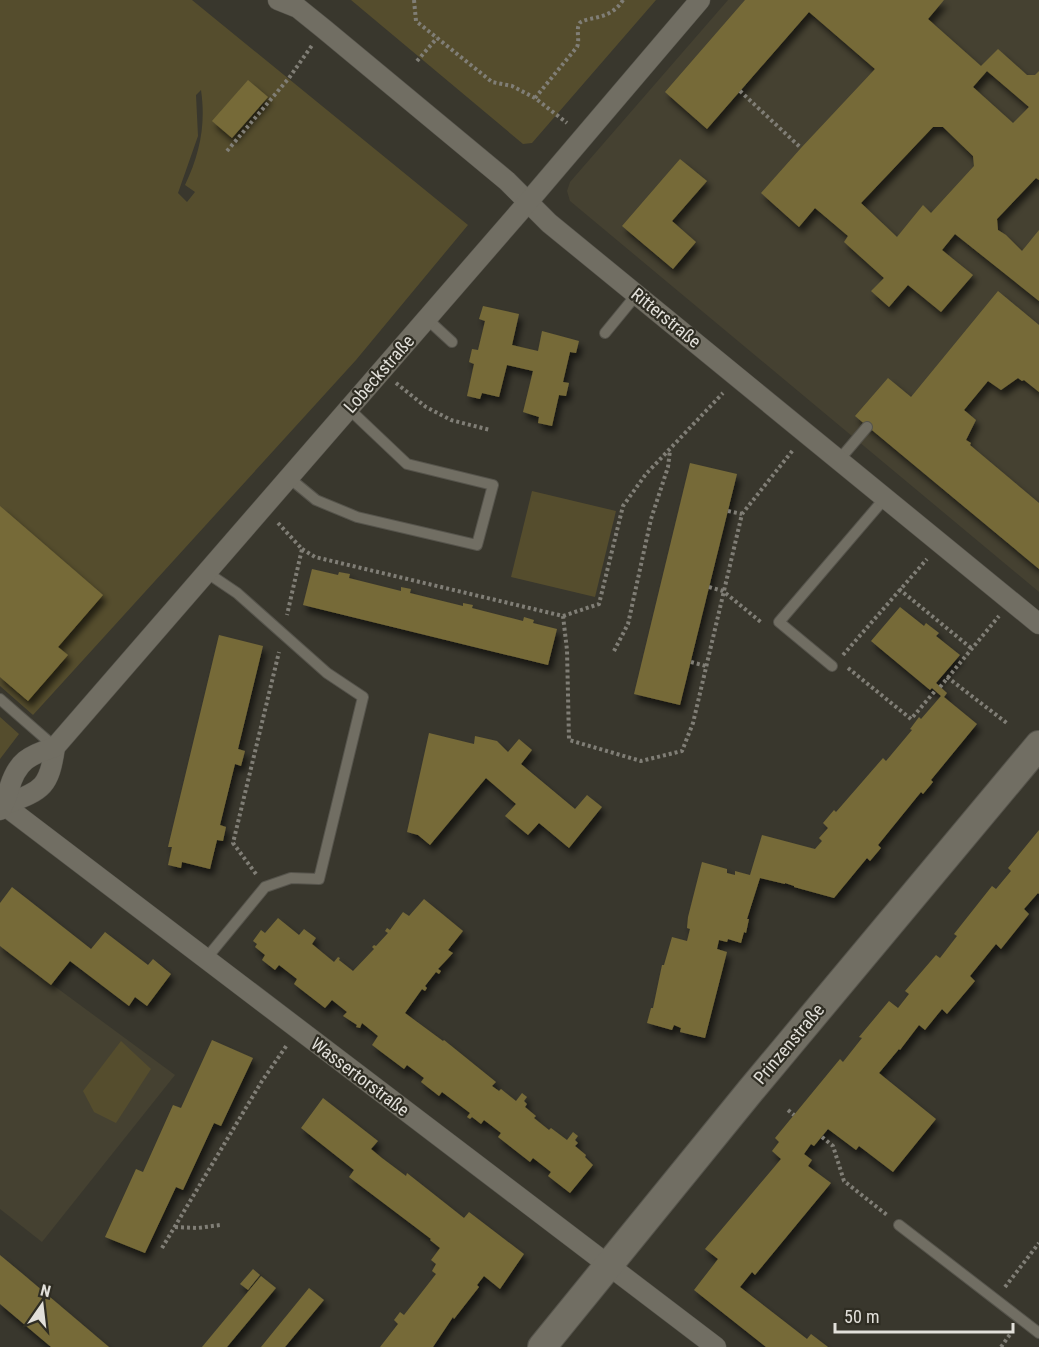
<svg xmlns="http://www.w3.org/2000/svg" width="1039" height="1347" font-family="'Roboto Condensed',sans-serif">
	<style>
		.built { fill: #454131 }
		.green { fill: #554d2d; fill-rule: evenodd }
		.building { fill: #766a39; fill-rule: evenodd; filter: url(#shadow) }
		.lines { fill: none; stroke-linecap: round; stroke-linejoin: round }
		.lane-casing { stroke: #56544c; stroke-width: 12 }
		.street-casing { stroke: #56544c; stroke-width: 21 }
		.secondary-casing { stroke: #56544c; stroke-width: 30 }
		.path { stroke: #807e76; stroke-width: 4; stroke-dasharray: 3 3; stroke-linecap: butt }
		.lane { stroke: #716e63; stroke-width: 10 }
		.street { stroke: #716e63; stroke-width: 20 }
		.secondary { stroke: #716e63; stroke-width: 28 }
		.labels { text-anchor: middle; stroke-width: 4.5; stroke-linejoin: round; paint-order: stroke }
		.street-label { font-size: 18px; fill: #e2e0da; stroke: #2f2d23 }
	</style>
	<defs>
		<filter id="shadow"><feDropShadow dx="3.5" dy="6" stdDeviation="3" flood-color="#0009"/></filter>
	</defs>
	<rect width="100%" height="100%" fill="#39372d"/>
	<g class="built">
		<polygon points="728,0 1039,0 1039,592 570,201 567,191 570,182"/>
		<polygon points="0,946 175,1075 42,1242 0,1209"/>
	</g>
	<g class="green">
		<path d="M0,0H192L468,225L356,360L33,715L0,686ZM201,90C206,124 200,154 185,185L195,192L187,202L178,193L198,136L196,95Z"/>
		<polygon points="351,0 656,0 532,143 523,144"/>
		<polygon points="532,491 616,511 595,597 511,577"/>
		<polygon points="0,717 19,734 0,759"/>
		<polygon points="121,1041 151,1069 116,1123 94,1112 83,1091"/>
	</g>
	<g class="building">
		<path d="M745,0H944L928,19L981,66L998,49L1027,75H1035L1039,71V180L1036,178L997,219L998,230L1006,235L1022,251L1039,230V301L955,234L942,250L973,275L941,312L908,285L889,307L871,291L884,278L844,242L848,236L815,208L799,227L761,193L801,148L875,69L809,12L707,129L665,92ZM987,71L1029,107L1013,123L973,87ZM933,127H943L973,156L974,166L931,213L923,205L897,237L861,203Z"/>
		<polygon points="248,80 268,97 232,138 212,121"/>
		<polygon points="680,159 707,181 672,221 696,242 673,269 622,226"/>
		<polygon points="998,291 1039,325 1039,392 1024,380 1022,381 1018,378 1001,390 988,381 964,410 976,420 966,440 971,443 970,445 1039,503 1039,569 855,416 888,378 911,397"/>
		<polygon points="483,306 519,314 512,345 538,351 542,331 579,341 576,353 570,352 563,382 569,383 566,396 559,395 552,426 538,423 539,417 523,412 533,371 507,365 499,397 482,393 480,399 467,396 474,364 469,362 472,349 478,350 485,321 479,319"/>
		<polygon points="690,463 737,474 680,705 634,694"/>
		<polygon points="0,506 103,595 58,647 68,655 28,701 0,677"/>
		<polygon points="312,569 338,575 339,572 350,574 349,578 401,591 401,587 411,589 410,593 463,606 463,603 473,605 472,608 523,621 524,617 534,620 533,623 557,629 548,665 303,605"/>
		<polygon points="900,607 924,626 926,623 939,633 936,636 960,655 936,683 947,693 944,697 977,724 931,780 933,782 923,794 921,792 878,845 881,848 870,861 867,858 834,898 794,887 794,886 785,883 785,884 760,878 747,919 749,919 746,933 744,932 741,943 728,939 727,942 719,940 717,949 727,952 705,1038 680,1032 681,1028 674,1025 672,1030 647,1023 651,1008 653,1008 662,965 664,965 672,937 687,941 690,929 687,928 688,917 702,862 727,869 727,873 735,875 735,871 750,875 762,835 815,849 822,841 819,838 828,828 823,823 834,810 836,812 883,758 886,761 912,730 910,729 919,717 921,719 941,696 932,688 930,690 871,641"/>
		<polygon points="219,635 263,646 238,749 245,751 241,766 235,764 220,825 226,827 223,841 217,840 210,869 182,862 181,868 168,865 172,847 168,847"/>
		<polygon points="429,733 474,744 475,736 497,741 508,752 519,739 532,750 521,764 575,809 587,795 602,807 569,848 539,823 528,835 505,816 516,804 486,778 430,845 418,835 407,832"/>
		<polygon points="1039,830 1039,894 1038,893 1024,909 1029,914 1001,949 996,944 970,976 975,981 947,1014 942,1009 925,1030 919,1025 900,1050 899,1049 879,1073 936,1119 893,1172 859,1146 856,1150 828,1129 814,1146 811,1144 804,1154 812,1160 808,1166 831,1183 755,1275 752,1272 740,1287 807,1339 811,1334 828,1347 766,1347 694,1290 718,1259 705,1249 781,1159 772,1151 779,1142 775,1138 840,1059 843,1062 862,1038 859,1037 889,1001 898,1008 909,994 905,991 936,955 940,958 957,936 954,934 992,886 996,889 1011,871 1008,868"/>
		<polygon points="12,887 91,949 105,932 148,965 153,959 171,974 147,1006 135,997 129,1006 70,961 51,985 0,946 0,903"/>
		<polygon points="424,899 463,931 448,950 453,953 438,969 441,971 439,974 436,972 425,986 427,988 425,991 422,989 405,1013 443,1041 444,1040 496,1082 492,1086 499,1091 501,1089 516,1101 522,1093 527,1097 524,1101 527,1104 525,1107 536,1116 534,1118 549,1130 551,1128 567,1140 573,1132 578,1136 575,1140 578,1143 575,1146 586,1155 585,1157 593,1165 570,1193 548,1176 551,1172 533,1158 530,1162 498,1137 501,1133 484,1120 481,1124 472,1117 470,1119 467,1117 470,1113 442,1092 439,1096 421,1082 424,1078 407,1065 404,1069 372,1045 378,1036 362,1023 360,1028 356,1027 357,1025 343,1016 347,1012 332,1000 325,1008 294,984 297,979 279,965 275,970 262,960 265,955 255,947 257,944 253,941 261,930 265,933 278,918 299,935 304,929 316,938 312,944 334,962 338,957 340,958 339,960 353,971 374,949 372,947 374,945 376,946 388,933 385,931 387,928 390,930 403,912 409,916"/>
		<polygon points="212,1040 253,1058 221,1126 214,1123 183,1190 176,1187 145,1253 105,1237 136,1169 143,1172 173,1105 181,1108"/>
		<polygon points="323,1098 378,1141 371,1149 382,1158 406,1176 407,1173 464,1218 469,1212 524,1254 500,1289 484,1276 477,1285 479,1287 454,1319 453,1317 433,1347 380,1347 398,1324 394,1320 400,1312 404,1315 436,1274 432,1271 436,1264 431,1260 440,1248 430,1240 431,1239 349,1177 354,1170 301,1128"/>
		<polygon points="0,1255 24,1275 109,1347 51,1347 0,1304"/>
		<polygon points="253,1269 260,1275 248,1290 240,1284"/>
		<polygon points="261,1276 276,1288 227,1347 202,1347"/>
		<polygon points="309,1288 324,1300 285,1347 261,1347"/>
	</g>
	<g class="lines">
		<defs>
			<g id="lane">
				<polyline points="427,319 452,342"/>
				<polyline points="605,333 637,294"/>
				<polyline points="839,460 867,427"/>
				<polyline points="288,477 316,500 357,517 477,545 493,485 407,464 349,409"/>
				<polyline points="832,666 779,622 885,498"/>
				<polyline points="0,699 55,747"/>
				<polyline points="205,960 265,887 291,878 319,879 363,697 327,673 237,593 206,572"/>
				<polyline points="899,1225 1039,1333"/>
			</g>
			<g id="street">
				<polyline points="278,0 298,8 324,29 507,181 549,223 1039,624"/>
				<polyline points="4,805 716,1347"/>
				<path d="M4,805C42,790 49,789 55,747"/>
				<path d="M0,810C5,804 7,797 9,789C17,761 29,755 55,747L528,202L700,0"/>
			</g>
			<polyline id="secondary" points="542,1347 751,1090 1039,745"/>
		</defs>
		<use href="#lane" class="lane-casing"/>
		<use href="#street" class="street-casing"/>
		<use href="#secondary" class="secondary-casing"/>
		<g class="path">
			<polyline points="414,0 416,21 492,82 512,86 535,98 567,123"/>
			<polyline points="417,61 437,38"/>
			<polyline points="740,91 801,148"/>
			<path d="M535,98L577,47C580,40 576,31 579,24C583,16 610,22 623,0"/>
			<polyline points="227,151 289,78 313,44"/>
			<polyline points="396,383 426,407 451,420 490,430"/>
			<polyline points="728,511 742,514"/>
			<polyline points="278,523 302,549 287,615"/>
			<polyline points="302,549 315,557 563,616 567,650 569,740 641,761 682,751 693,723 742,514 793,450"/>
			<polyline points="709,587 723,591 762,623"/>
			<polyline points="899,589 971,648"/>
			<polyline points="563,616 599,604 623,506 646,474 723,393"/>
			<polyline points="614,651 628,624 651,519 668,467 670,450"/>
			<polyline points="843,655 927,559"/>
			<polyline points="691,662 706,666"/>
			<polyline points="848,668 911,719 935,691"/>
			<polyline points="947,677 1008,724"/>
			<polyline points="940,687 999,616"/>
			<polyline points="256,874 233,843 279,652"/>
			<polyline points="788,1110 794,1115"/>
			<polyline points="822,1137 833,1146 844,1181 887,1215"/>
			<polyline points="175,1227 198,1228 220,1225"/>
			<polyline points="162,1248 262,1081 287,1045"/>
			<polyline points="1005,1287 1039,1243"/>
			<polyline points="1001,1347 1011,1333"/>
		</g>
		<use href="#lane" class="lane"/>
		<use href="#street" class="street"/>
		<use href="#secondary" class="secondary"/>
	</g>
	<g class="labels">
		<g class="street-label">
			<text transform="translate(666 318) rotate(39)" y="6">Ritterstraße</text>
			<text transform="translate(379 374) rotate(-49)" y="6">Lobeckstraße</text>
			<text transform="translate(789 1044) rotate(-50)" y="6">Prinzenstraße</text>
			<text transform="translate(360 1077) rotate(37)" y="6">Wassertorstraße</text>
		</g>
	</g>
	<g transform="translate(42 1305) rotate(14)" stroke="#2f2d23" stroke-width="4.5" paint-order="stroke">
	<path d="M0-4.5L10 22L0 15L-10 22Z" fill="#e2e0da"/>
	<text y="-9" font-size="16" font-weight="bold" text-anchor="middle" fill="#e2e0da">N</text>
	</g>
	<path d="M835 1323v9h178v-9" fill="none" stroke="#e2e0da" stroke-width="3"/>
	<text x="844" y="1323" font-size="18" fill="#e2e0da" stroke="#2f2d23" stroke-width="4.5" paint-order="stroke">50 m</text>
</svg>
